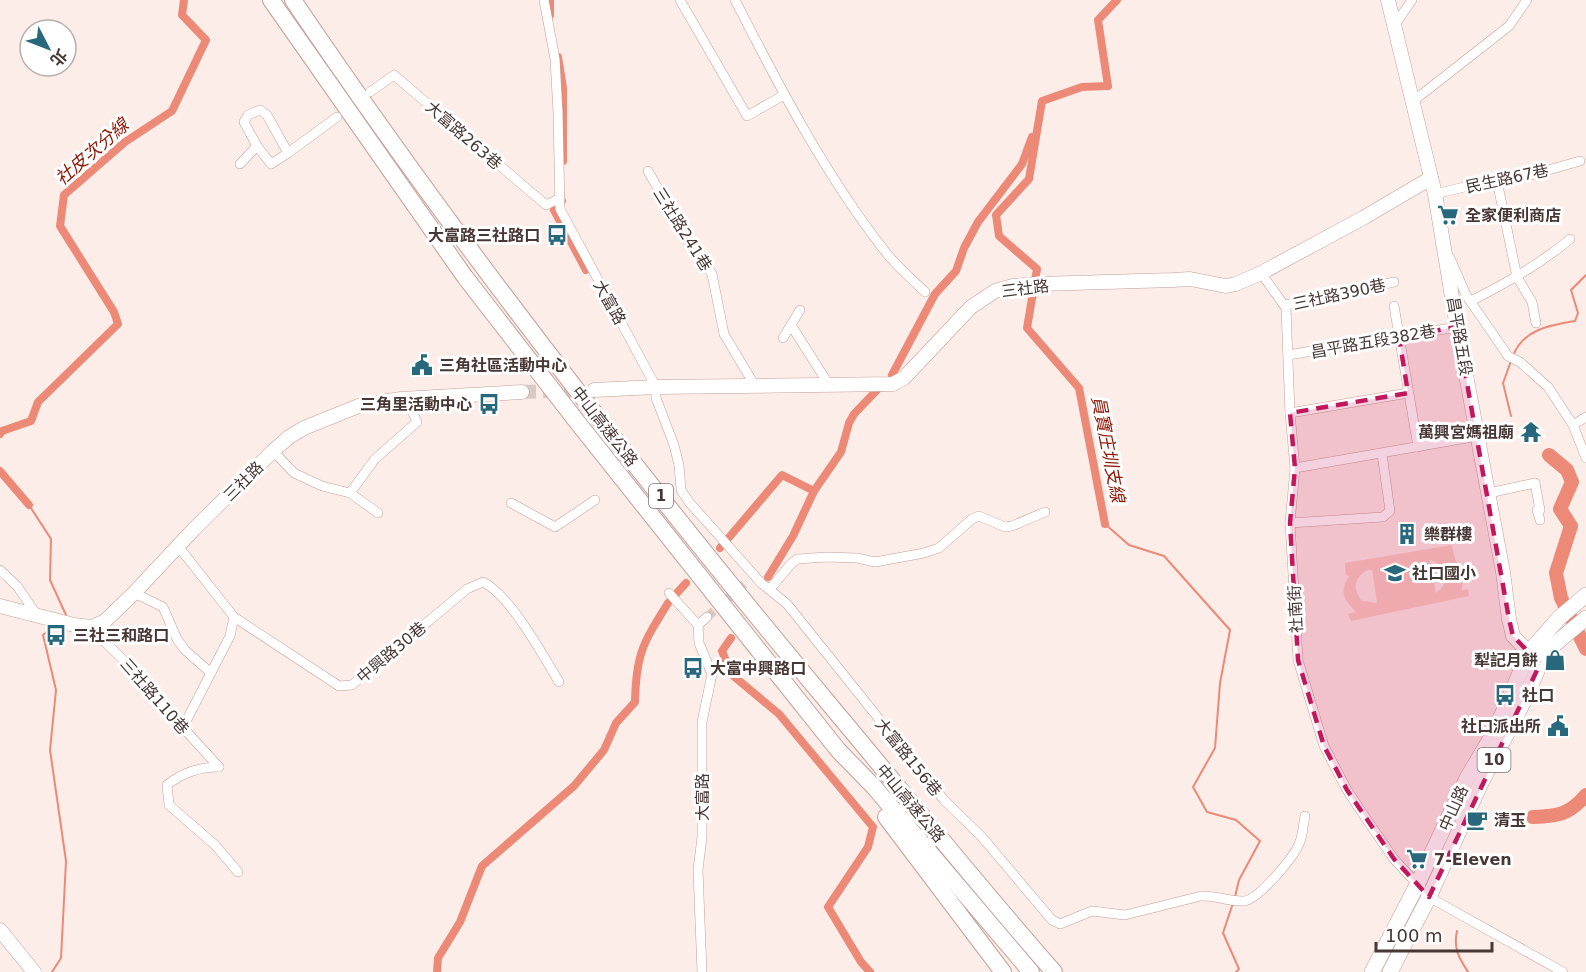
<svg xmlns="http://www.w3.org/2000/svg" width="1586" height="972" font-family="'DejaVu Sans','Noto Sans TC',sans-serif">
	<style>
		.green { fill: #facfc6; fill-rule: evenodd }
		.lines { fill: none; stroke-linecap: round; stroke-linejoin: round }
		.stream { stroke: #ec8977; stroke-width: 2 }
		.canal { stroke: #ec8977; stroke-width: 8 }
		.river { stroke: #ec8977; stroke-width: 14 }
		.street-tunnel { stroke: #d9c9c5; stroke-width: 9; stroke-dasharray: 9 4.5; stroke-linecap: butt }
		.secondary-tunnel { stroke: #d9c9c5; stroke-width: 14; stroke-dasharray: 14 7; stroke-linecap: butt }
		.street-casing { stroke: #c59e96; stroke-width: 10 }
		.secondary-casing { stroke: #c59e96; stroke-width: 15 }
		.primary-casing { stroke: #c59e96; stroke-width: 16 }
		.highway-casing { stroke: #c59e96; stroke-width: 18 }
		.street { stroke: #fff; stroke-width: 9 }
		.secondary { stroke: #fff; stroke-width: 14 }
		.primary { stroke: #fff; stroke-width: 15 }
		.highway { stroke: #fff; stroke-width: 16 }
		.marked { fill: #c2185b; fill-opacity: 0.2; stroke: #c2185b; stroke-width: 4.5; stroke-dasharray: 12 8; stroke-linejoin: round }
		.labels { text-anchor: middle; stroke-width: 6; stroke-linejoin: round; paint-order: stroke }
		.shield { fill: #fff; stroke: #7f7472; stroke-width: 1.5 }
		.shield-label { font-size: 15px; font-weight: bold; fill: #483835 }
		.street-label { font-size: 16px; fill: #483835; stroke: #fff }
		.poi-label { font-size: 16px; font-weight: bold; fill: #483835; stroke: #fff; text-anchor: start }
		.water-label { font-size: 18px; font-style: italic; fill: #8f1907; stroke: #fff }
	</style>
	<rect width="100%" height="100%" fill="#fdede9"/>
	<path class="green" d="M1452,545L1455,559L1463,573L1462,590L1468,589L1469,596L1351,621L1348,614L1356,612C1344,599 1339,593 1349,576L1346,575L1345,563ZM1430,560C1448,565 1451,582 1436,593ZM1368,570H1372L1377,603L1362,601C1352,589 1354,577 1368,570Z"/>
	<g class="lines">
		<g class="stream">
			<path d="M1513,356C1523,329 1551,325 1575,321L1578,313L1571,290L1586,275"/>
			<polyline points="1511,416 1503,383 1511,361"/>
			<polyline points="29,505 51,539 50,580 66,615 63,618"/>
			<polyline points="1105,524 1129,545 1164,556 1230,630 1220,683 1215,748 1193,787 1207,812 1236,820 1260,841 1239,880 1235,897"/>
			<polyline points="1233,903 1223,933 1239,969 1236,972"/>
			<path d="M1457,931C1453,948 1459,958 1468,972"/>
			<polyline points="52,972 61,958 66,861 50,750 56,690 43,635 54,626"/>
		</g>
		<g class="canal">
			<polyline points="550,15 550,0"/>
			<polyline points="558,57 563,88 563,161"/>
			<polyline points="562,201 554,210 586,270"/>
			<polyline points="892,375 935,294 956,271 964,248 978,222 1022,164 1032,137"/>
			<polyline points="0,434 2,431 31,421 38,402 118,324 114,312 60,226 64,195 125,142 172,111 206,40 182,15 184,0"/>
			<polyline points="0,471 29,505"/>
			<polyline points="1105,524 1079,388 1027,328 1037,269 999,236 996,215 1029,179 1042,101 1082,87 1108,86 1098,20 1117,0"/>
			<polyline points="720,548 782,475 814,491"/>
			<polyline points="768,577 793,536 814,491 841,452 849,423 854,414 877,390"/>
			<polyline points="676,594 686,583"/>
			<polyline points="731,638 722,651 731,674 779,714 873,827 868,847 828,907 861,962 870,972"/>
			<path d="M437,972L438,958L460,922L482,866L574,786L604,750L616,723L635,702C636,654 643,643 668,603"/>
		</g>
		<g class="river">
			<polyline points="1549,455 1567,470 1572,482 1560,509 1571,526 1556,573 1561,598 1586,649"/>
			<path d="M1533,817C1558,816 1569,815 1586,795"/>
		</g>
		<polyline class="street-tunnel" points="707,617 746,583"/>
		<polyline class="secondary-tunnel" points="522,392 583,390"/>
		<defs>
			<g id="street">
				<path d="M544,0L555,59L558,113L560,209L656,387V398L674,445L679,465L681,490L689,502L761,583L787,604L944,800L981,836L1052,920L1060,924L1092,911L1125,915L1201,896C1216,895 1229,902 1244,901C1258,900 1294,857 1299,844C1303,836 1303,825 1305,816"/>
				<polyline points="680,0 747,116 784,95"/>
				<path d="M735,0C779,86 824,173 884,250C896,266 912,279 925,292"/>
				<polyline points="1394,26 1412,0"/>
				<polyline points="370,92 394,75 546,205 558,199"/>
				<polyline points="1412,102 1509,26 1527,0"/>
				<polyline points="288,153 267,115 260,110 248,115 244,122 257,146 271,164 288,153 337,117"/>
				<polyline points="240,164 257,146"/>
				<polyline points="648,171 689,243 712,274 724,334 755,386"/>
				<polyline points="1497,181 1517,277 1532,302 1536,323"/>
				<polyline points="1435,194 1477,184 1524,177 1580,161"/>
				<polyline points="1450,258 1466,295 1508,356 1520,362 1548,387 1573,425 1586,458"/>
				<polyline points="1261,273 1286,308 1290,413 1295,468"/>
				<path d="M1471,301C1506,283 1539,265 1570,239"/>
				<polyline points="1285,305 1394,282"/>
				<polyline points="1394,306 1418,447"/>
				<polyline points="791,325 829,385"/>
				<polyline points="783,338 800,310"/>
				<polyline points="1288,355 1457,327"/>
				<polyline points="1290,413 1408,393"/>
				<polyline points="1573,425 1586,417"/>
				<polyline points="1478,436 1295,468 1290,523 1298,660 1324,746 1347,790 1367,820 1394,859 1429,897 1563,972"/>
				<polyline points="273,451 294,473 322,486 350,493"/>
				<polyline points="1489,493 1535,483 1540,510 1537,510 1540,520"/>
				<polyline points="511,503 555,527 595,500"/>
				<polyline points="378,513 350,493 375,459 417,422 407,399"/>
				<polyline points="1290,523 1383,517 1390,511 1382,454"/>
				<path d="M178,546L234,617L339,686L352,685L467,589L483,582C510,595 543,655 559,682"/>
				<polyline points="0,570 17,586 37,615"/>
				<polyline points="770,589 790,565 797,559 827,557 857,558 875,562 924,553 939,548 972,519 979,516 1005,527 1012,526 1045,512"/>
				<polyline points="134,593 163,607 177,639 185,650 211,673"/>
				<polyline points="669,593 698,625 699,643 712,674 702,722 702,837 698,870 702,972"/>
				<polyline points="698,625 707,617"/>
				<polyline points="92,627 94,634 106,643 151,687 152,694 219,767"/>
				<polyline points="182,729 230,636 234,617"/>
				<path d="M219,767C199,767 183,772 167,785L169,805L215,845L238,872"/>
			</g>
			<g id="secondary">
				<polyline points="1388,0 1435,194 1457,327 1503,572 1509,619 1513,636 1536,660"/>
				<polyline points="594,390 656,387 893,384 904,378 971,307 995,291 1013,286 1039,284 1173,280 1190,279 1226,286 1236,284 1261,273 1363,218 1431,178"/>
				<polyline points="0,606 74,625 92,627 105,621 134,593 194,529 273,451 289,437 304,428 361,405 401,399 522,392"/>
				<polyline points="0,930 34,972"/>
			</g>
			<g id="primary">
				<polyline points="1372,972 1417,885 1467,778 1495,731 1529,652 1559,618 1586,595"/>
				<polyline points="1390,972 1429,897 1481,783 1525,699 1540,664 1549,649 1586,618"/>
			</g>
			<g id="highway">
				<polyline points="271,0 465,277 578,423 838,750 874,787 1031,972"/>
				<path d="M293,0C460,247 644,482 835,711C908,798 979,887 1054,972"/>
				<polyline points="886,817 1003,972"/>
			</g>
		</defs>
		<use href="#street" class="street-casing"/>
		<use href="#secondary" class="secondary-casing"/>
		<use href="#primary" class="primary-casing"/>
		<use href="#highway" class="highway-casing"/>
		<use href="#street" class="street"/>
		<use href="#secondary" class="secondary"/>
		<use href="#primary" class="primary"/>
		<use href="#highway" class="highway"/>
	</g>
	<path class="marked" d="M1457,327L1509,619L1513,636L1540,664L1429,897L1394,859L1347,790L1324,746L1298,660L1290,523L1295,468L1290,413L1408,393L1399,337Z"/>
	<defs>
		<symbol id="supermarket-bare" viewBox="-9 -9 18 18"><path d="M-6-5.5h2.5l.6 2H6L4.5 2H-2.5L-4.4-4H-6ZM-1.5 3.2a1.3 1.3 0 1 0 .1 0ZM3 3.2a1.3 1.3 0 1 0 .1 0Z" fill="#28687d" stroke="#fff" stroke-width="2.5" paint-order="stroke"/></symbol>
		<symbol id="bus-bare" viewBox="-9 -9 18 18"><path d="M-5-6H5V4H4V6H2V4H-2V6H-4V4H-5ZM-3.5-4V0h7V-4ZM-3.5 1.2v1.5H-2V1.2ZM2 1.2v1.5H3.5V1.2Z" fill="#28687d" stroke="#fff" stroke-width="2.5" paint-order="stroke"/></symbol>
		<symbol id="civic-bare" viewBox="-9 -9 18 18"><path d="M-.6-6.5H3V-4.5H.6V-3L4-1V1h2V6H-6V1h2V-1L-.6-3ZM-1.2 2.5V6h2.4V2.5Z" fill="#28687d" stroke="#fff" stroke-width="2.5" paint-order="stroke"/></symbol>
		<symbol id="temple-bare" viewBox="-9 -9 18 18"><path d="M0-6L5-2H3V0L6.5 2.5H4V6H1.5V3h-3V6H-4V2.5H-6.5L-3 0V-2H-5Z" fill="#28687d" stroke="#fff" stroke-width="2.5" paint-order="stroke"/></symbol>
		<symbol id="building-bare" viewBox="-9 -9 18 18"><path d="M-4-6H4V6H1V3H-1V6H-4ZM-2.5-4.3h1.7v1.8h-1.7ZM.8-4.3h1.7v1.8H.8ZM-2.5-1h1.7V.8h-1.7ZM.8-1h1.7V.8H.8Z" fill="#28687d" stroke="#fff" stroke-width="2.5" paint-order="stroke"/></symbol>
		<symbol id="school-bare" viewBox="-9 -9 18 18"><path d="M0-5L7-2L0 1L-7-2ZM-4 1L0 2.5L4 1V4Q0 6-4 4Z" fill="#28687d" stroke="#fff" stroke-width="2.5" paint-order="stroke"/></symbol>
		<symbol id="shop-bare" viewBox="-9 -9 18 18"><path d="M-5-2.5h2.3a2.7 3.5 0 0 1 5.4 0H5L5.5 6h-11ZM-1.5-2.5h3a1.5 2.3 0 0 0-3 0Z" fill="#28687d" stroke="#fff" stroke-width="2.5" paint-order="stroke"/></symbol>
		<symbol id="cafe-bare" viewBox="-9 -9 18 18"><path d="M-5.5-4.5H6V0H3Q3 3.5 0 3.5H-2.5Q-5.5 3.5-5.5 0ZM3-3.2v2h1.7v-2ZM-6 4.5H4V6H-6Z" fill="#28687d" stroke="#fff" stroke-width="2.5" paint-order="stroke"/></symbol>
	</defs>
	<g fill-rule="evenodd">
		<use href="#supermarket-bare" x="1433" y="200" width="30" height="30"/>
		<use href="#bus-bare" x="542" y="220" width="30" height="30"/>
		<use href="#civic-bare" x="407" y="350" width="30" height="30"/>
		<use href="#bus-bare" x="474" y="389" width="30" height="30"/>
		<use href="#temple-bare" x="1516" y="417" width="30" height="30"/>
		<use href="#building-bare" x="1392" y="519" width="30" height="30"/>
		<use href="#school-bare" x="1380" y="558" width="30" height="30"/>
		<use href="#bus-bare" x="41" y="620" width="30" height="30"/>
		<use href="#shop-bare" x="1540" y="645" width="30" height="30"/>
		<use href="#bus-bare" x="678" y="653" width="30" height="30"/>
		<use href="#bus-bare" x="1490" y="680" width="30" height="30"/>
		<use href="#civic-bare" x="1543" y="711" width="30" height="30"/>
		<use href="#cafe-bare" x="1462" y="805" width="30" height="30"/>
		<use href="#supermarket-bare" x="1402" y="844" width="30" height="30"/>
	</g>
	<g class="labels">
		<g class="shield">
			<rect x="649" y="484" width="24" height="24" rx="4.5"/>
			<rect x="1477.5" y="748" width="33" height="24" rx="4.5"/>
		</g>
		<g class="shield-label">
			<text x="661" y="501">1</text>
			<text x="1494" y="765">10</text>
		</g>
		<g class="street-label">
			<text transform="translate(464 135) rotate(41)" y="6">大富路263巷</text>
			<text transform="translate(1507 178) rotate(-12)" y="6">民生路67巷</text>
			<text transform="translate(683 229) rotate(58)" y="6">三社路241巷</text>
			<text transform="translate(1025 288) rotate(-7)" y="6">三社路</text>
			<text transform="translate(1339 294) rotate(-12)" y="6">三社路390巷</text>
			<text transform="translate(610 302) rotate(61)" y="6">大富路</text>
			<text transform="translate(1460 336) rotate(80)" y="6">昌平路五段</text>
			<text transform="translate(1373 341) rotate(-10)" y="6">昌平路五段382巷</text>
			<text transform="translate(605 426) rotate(52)" y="6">中山高速公路</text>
			<text transform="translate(243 481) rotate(-45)" y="6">三社路</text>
			<text transform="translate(1295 609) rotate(-93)" y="6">社南街</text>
			<text transform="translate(391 652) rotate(-40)" y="6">中興路30巷</text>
			<text transform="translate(155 696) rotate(49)" y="6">三社路110巷</text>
			<text transform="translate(909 757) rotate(51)" y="6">大富路156巷</text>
			<text transform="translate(702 797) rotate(-90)" y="6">大富路</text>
			<text transform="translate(911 803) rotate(50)" y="6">中山高速公路</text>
			<text transform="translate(1453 808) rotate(-66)" y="6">中山路</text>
		</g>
		<g class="poi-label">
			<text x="1465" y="221">全家便利商店</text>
			<text x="540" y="241" text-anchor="end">大富路三社路口</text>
			<text x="439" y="371">三角社區活動中心</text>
			<text x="472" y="410" text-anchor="end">三角里活動中心</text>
			<text x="1514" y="438" text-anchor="end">萬興宮媽祖廟</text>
			<text x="1424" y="540">樂群樓</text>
			<text x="1412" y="579">社口國小</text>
			<text x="73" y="641">三社三和路口</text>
			<text x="1538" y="666" text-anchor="end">犁記月餅</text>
			<text x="710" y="674">大富中興路口</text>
			<text x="1522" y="701">社口</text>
			<text x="1541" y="732" text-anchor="end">社口派出所</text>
			<text x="1494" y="826">清玉</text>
			<text x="1434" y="865">7-Eleven</text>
		</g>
		<g class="water-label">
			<text transform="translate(92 152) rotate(-41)" y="6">社皮次分線</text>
			<text transform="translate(1108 449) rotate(79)" y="6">員寶庄圳支線</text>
		</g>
	</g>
	<g transform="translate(48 48) rotate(132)"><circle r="28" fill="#ffffff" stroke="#b6afae" stroke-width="1.5"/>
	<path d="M0-4.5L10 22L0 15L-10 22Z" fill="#28687d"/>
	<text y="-9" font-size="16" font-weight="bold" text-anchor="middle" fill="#483835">北</text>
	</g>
	<path d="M1376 942v9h116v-9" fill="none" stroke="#483835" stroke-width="3"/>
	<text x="1385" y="942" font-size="18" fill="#483835" stroke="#ffffff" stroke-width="4.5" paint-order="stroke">100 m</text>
</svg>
